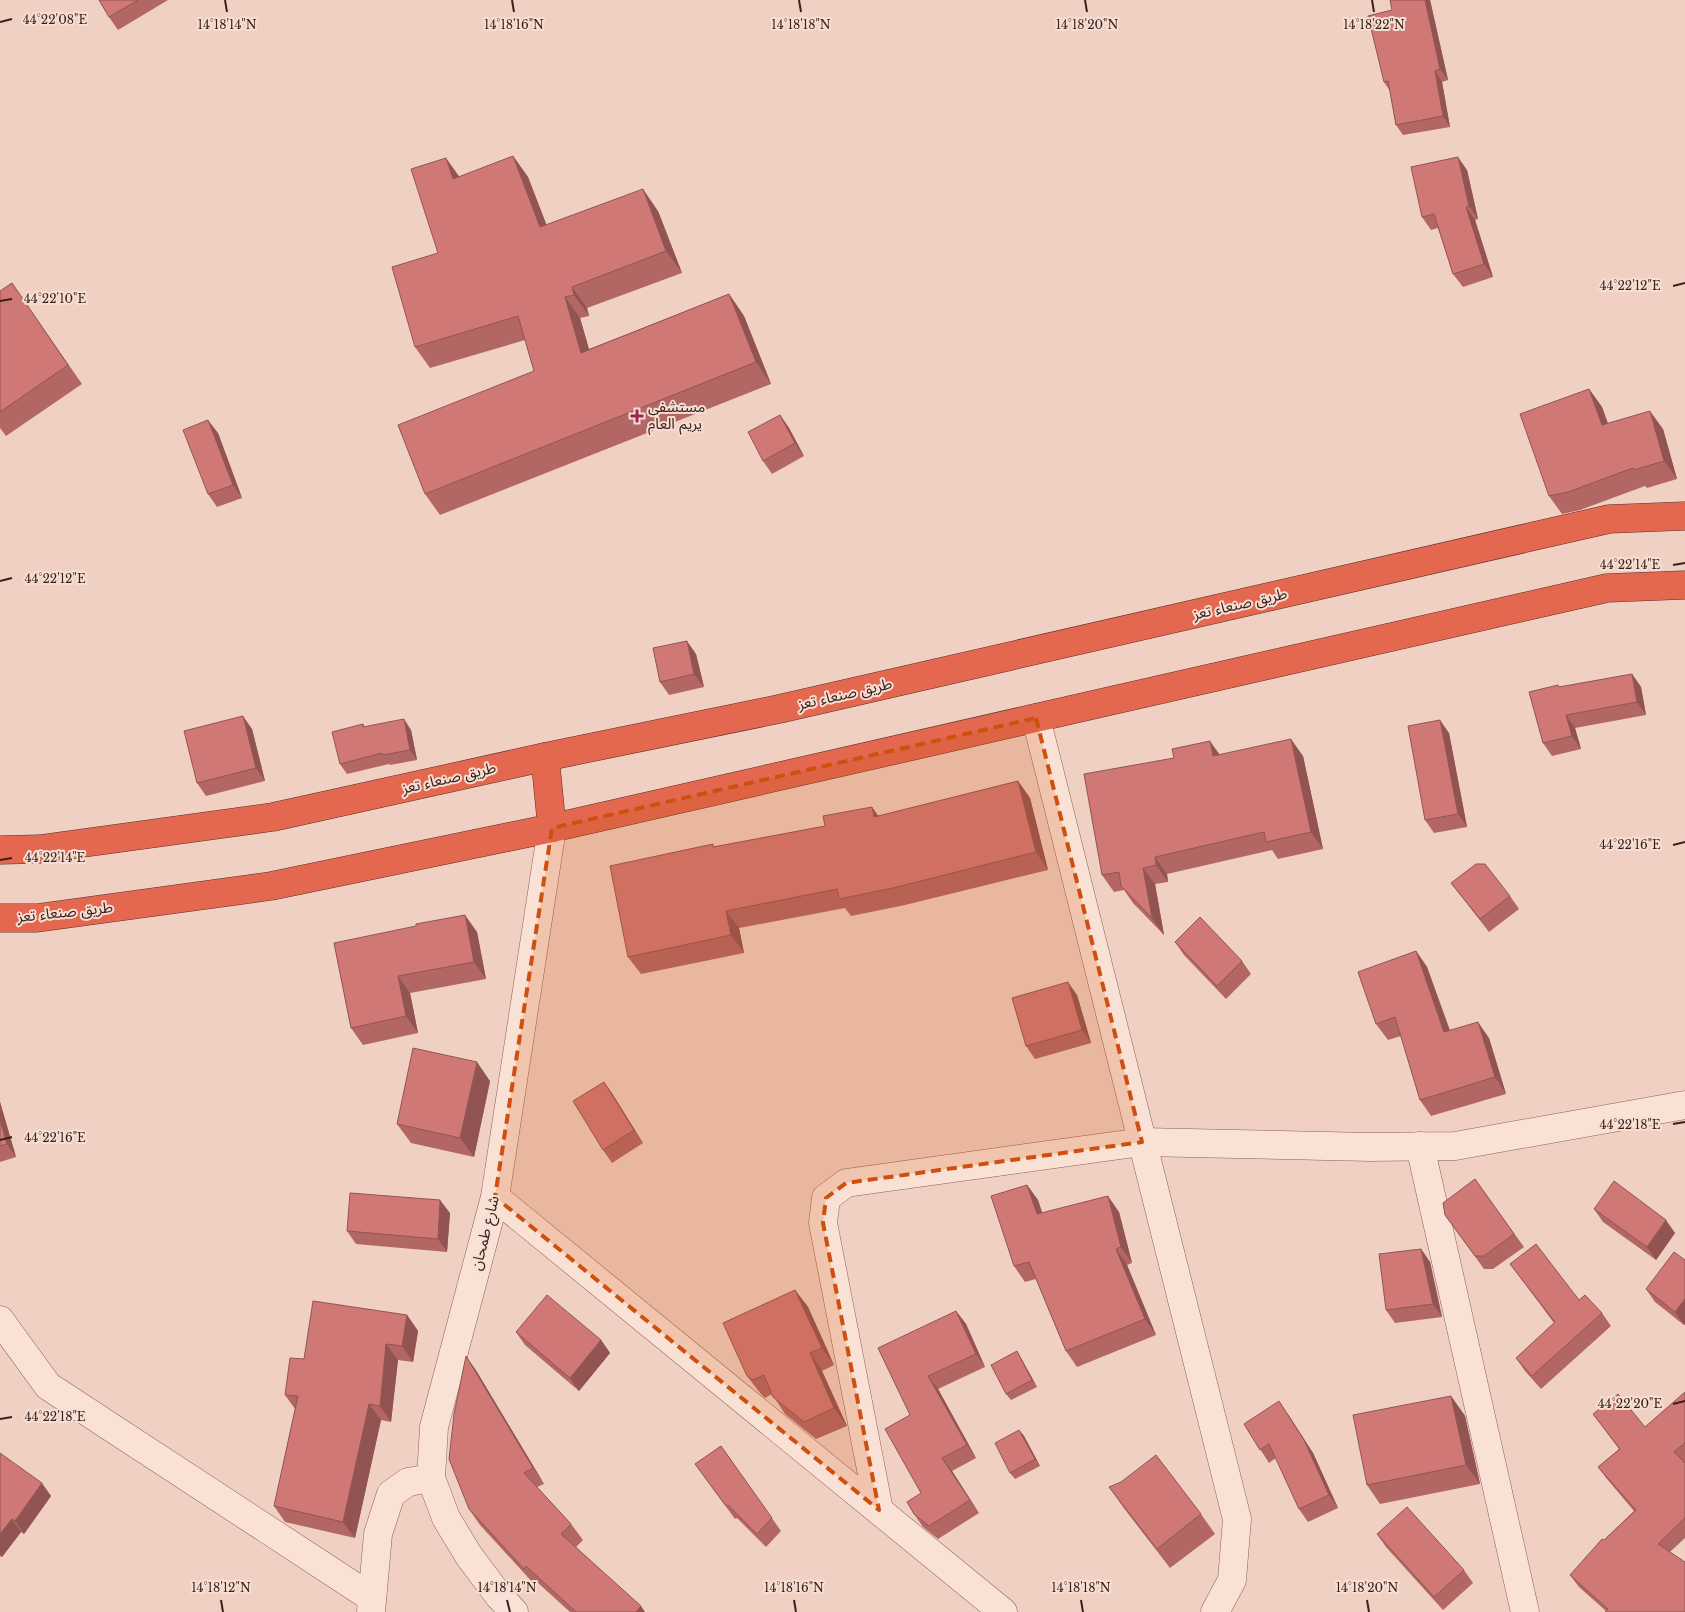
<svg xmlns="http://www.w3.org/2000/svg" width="1685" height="1612" font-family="'Libre Baskerville','Noto Sans Arabic',serif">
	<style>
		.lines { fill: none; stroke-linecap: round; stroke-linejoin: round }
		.minor-casing { stroke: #8b5f58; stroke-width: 29 }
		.highway-casing { stroke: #58302d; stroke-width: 29 }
		.minor { stroke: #fae1d6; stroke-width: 28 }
		.highway { stroke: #e3684f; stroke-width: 28 }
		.wall { fill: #b36765 }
		.shaded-wall { fill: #925453 }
		.building { fill: #d07876; stroke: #925453 }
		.marked { fill: #ce500f; fill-opacity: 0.2; stroke: #ce500f; stroke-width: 4; stroke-dasharray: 10 6; stroke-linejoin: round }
		.ticks { fill: none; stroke: #3a201d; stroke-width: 2 }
		.poi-dot { fill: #9c2555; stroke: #f7ded2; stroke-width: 2 }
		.labels { text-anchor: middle; stroke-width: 4; stroke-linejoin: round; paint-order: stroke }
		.poi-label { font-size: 15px; fill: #3a201d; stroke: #f7ded2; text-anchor: start }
		.street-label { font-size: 15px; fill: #3a201d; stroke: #f7ded2 }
		.ticks-label { font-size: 12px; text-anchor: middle; fill: #3a201d; stroke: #f7ded2; stroke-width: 4; stroke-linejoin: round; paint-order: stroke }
	</style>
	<rect width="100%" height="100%" fill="#f0d0c2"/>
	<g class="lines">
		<defs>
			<g id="minor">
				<polyline points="1036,718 1237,1519 1232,1580 1215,1612"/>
				<polyline points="1420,1146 1525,1612"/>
				<polyline points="495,1197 1003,1612"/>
				<polyline points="0,1320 48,1386 372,1598"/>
				<polyline points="879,1510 823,1223 826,1198 846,1183 1142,1142 1370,1147 1455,1146 1685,1105"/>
				<polyline points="371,1612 378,1534 391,1494 408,1482 431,1478"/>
				<polyline points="514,1612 499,1596 469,1556 446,1518 431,1478 434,1427 495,1197 552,828"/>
			</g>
			<g id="highway">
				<polyline points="545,757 552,828"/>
				<polyline points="0,850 40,849 273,817 545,757 779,709 1609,519 1685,516"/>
				<polyline points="0,918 37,918 271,886 552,828 1607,588 1685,585"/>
			</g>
		</defs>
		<use href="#minor" class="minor-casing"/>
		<use href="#highway" class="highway-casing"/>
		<use href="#minor" class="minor"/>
		<use href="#highway" class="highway"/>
	</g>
	<g class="wall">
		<polygon points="99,0 168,0 118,30 109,17"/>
		<polygon points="1390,0 1430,0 1448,80 1442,82 1450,127 1403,135 1396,125 1390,91 1384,82 1392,10"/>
		<polygon points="513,156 528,177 546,225 658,211 682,273 587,308 589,316 580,318 589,349 729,294 744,316 771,384 440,515 425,494 534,371 525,340 430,368 415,347 438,253 459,177"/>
		<polygon points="1467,170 1478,219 1475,220 1493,277 1463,287 1453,274 1438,228 1431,230 1422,217"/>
		<polygon points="12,283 82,384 6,436 0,428 0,291"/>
		<polygon points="1589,389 1602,407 1608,423 1663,429 1677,479 1647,488 1645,486 1580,510 1562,514 1549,496"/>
		<polygon points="780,415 789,428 804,456 772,474 763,461"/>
		<polygon points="218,433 242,498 217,507 208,494"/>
		<polygon points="696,654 704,687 669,695 660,682"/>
		<polygon points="1632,674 1641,687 1646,715 1575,728 1581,749 1552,756 1543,743 1559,687"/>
		<polygon points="363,724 365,727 411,730 417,760 390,765 389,764 347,774 340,764"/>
		<polygon points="252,729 265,781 206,796 197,783"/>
		<polygon points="1449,733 1467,827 1434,833 1425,820"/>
		<polygon points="1219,755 1303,756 1323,849 1278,859 1272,850 1167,874 1168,882 1155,884 1164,935 1133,903 1124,890 1114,892 1102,875"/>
		<polygon points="1018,781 1030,798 1048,870 905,905 851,916 845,908 739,928 744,953 641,974 628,957 715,847 879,816"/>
		<polygon points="1451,883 1510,896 1519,909 1489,932"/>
		<polygon points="477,932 486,979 410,993 418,1033 363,1045 351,1028 334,943"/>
		<polygon points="1175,942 1242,961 1251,974 1226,999 1184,955"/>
		<polygon points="1416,951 1427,967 1450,1030 1489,1038 1506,1094 1431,1116 1420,1100 1401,1036 1388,1040 1376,1024"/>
		<polygon points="1077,995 1091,1043 1035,1059 1026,1046"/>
		<polygon points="490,1081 474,1157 411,1143 397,1124"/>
		<polygon points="604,1082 613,1095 643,1143 612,1163 603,1150"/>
		<polygon points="0,1102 16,1157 0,1162"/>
		<polygon points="1475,1179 1524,1247 1493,1269 1484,1269 1445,1215"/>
		<polygon points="1027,1185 1038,1200 1042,1213 1119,1212 1132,1263 1127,1265 1156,1335 1077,1367 1066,1351 1036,1279 1025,1282 1014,1266"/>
		<polygon points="1594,1209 1675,1233 1656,1260 1603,1222"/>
		<polygon points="450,1213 447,1252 356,1244 347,1231"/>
		<polygon points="1421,1249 1430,1262 1442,1317 1395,1323 1386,1310"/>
		<polygon points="1685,1260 1685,1324 1684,1325 1655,1302 1646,1289"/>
		<polygon points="1510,1264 1579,1300 1602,1313 1611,1326 1541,1389 1525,1371 1516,1358 1554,1323"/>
		<polygon points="795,1290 808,1307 834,1365 822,1371 847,1426 816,1439 785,1414 772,1394 765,1398 760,1393 747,1376"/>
		<polygon points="956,1311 966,1324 985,1367 938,1389 976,1458 952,1471 979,1513 938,1539 923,1527 914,1514 921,1493 910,1415"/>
		<polygon points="407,1315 418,1331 413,1362 398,1360 391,1422 381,1420 355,1538 285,1522 274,1506 295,1409 285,1395 304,1359"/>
		<polygon points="516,1332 601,1340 610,1353 579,1391 525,1345"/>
		<polygon points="466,1356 477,1372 544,1484 537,1487 571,1524 583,1540 576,1547 645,1612 570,1612 537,1582 535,1585 480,1525 469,1509"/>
		<polygon points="1021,1358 1037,1387 1011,1400 1006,1394"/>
		<polygon points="1685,1392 1685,1538 1606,1611 1579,1587 1570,1575 1604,1540 1634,1511 1607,1479 1598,1467 1619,1449 1593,1414 1645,1427"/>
		<polygon points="1451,1396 1465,1416 1480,1484 1380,1504 1367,1485"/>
		<polygon points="1288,1414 1313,1453 1338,1508 1308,1522 1299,1509 1276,1458 1269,1463 1244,1424"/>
		<polygon points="1019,1430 1024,1436 1040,1466 1015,1479 1010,1473"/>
		<polygon points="721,1446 781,1531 766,1547 737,1518 735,1519 695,1464"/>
		<polygon points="0,1453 51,1496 24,1534 21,1532 2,1557 0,1556"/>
		<polygon points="1121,1482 1201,1514 1215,1534 1170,1568 1123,1507 1109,1487"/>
		<polygon points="1377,1534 1464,1570 1473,1583 1443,1610 1386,1547"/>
	</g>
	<g class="shaded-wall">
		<polygon points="1425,0 1430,0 1448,80 1440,69"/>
		<polygon points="1435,71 1442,82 1450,127 1443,116"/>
		<polygon points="513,156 528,177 556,249 540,227"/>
		<polygon points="1458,157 1467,170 1478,219 1469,206"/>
		<polygon points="446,158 461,179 453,179"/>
		<polygon points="643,189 658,211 682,273 666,251"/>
		<polygon points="1466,207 1475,220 1493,277 1484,264"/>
		<polygon points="572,287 587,308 589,316 574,295"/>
		<polygon points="729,294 744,316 771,384 756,362"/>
		<polygon points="565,297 580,318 596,374 581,353"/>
		<polygon points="1589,389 1602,407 1614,443 1602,425"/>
		<polygon points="1650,411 1663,429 1677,479 1664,461"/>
		<polygon points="780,415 789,428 804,456 795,443"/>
		<polygon points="208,420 218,433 242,498 233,485"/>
		<polygon points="687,641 696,654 704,687 694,674"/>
		<polygon points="1632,674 1641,687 1646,715 1637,702"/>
		<polygon points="1566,715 1575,728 1581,749 1572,736"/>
		<polygon points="243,716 252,729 265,781 256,768"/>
		<polygon points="404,719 411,730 417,760 410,750"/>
		<polygon points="1440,720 1449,733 1467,827 1458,814"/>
		<polygon points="1291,739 1303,756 1323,849 1311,832"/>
		<polygon points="1210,741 1222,758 1213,756"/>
		<polygon points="1018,781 1030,798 1048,870 1036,852"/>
		<polygon points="872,807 884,824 874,817"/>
		<polygon points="1155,857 1167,874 1168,882 1156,865"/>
		<polygon points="1143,868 1155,884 1164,935 1152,918"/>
		<polygon points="726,911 739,928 744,953 731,935"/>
		<polygon points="465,915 477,932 486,979 474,962"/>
		<polygon points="1416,951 1427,967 1456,1049 1444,1032"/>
		<polygon points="398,976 410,993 418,1033 406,1016"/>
		<polygon points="1068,982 1077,995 1091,1043 1082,1030"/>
		<polygon points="1478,1022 1489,1038 1506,1094 1495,1077"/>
		<polygon points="477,1062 490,1081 474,1157 460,1138"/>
		<polygon points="604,1082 613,1095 643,1143 634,1130"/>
		<polygon points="0,1102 16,1157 7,1144 0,1120"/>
		<polygon points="1027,1185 1038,1200 1048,1230 1037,1214"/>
		<polygon points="1108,1196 1119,1212 1132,1263 1121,1247"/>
		<polygon points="440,1200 450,1213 447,1252 438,1239"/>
		<polygon points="1666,1220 1675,1233 1656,1260 1647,1247"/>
		<polygon points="1116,1249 1127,1265 1156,1335 1145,1319"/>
		<polygon points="1421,1249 1430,1262 1442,1317 1433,1304"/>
		<polygon points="795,1290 808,1307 834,1365 822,1348"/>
		<polygon points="1685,1299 1685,1324 1684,1325 1675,1312"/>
		<polygon points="956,1311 966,1324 985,1367 976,1354"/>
		<polygon points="407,1315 418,1331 413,1362 402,1346"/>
		<polygon points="601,1340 610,1353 579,1391 570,1378"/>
		<polygon points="386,1344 398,1360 391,1422 380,1406"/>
		<polygon points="1017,1351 1021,1358 1037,1387 1032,1380"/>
		<polygon points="810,1353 822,1371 847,1426 834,1408"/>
		<polygon points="466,1356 477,1372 544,1484 533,1468"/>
		<polygon points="928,1376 938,1389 976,1458 967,1445"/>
		<polygon points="1451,1396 1465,1416 1480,1484 1466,1465"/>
		<polygon points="1279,1401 1313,1453 1338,1508 1329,1495"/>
		<polygon points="369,1404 381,1420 355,1538 343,1522"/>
		<polygon points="1019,1430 1024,1436 1040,1466 1035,1459"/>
		<polygon points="942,1458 952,1471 979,1513 970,1500"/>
		<polygon points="42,1483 51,1496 24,1534 15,1521"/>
		<polygon points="12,1519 21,1532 2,1557 0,1555 0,1534"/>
		<polygon points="641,1606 645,1612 636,1612"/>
	</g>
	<g class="building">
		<polygon points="99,0 138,0 109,17"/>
		<polygon points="1390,0 1425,0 1440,69 1435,71 1443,116 1396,125 1388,81 1384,82 1368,16 1392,10"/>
		<polygon points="513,156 540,227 643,189 666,251 572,287 574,295 565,297 581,353 729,294 756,362 425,494 398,425 534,371 518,316 415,347 392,267 438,253 411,169 446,158 453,179"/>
		<polygon points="1458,157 1469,206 1466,207 1484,264 1453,274 1434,214 1422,217 1411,167"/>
		<polygon points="12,283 68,365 0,412 0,291"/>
		<polygon points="1589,389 1602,425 1650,411 1664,461 1634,470 1633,468 1568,492 1549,496 1520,414"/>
		<polygon points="780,415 795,443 763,461 748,432"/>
		<polygon points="208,420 233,485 208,494 183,430"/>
		<polygon points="687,641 694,674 660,682 653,648"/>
		<polygon points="1632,674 1637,702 1566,715 1572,736 1543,743 1529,692 1558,685 1559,687"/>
		<polygon points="243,716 256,768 197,783 184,731"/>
		<polygon points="404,719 410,750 383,755 382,753 340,764 332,732 363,724 363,727"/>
		<polygon points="1440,720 1458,814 1425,820 1408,726"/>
		<polygon points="1291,739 1311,832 1266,842 1264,832 1155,857 1156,865 1143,868 1152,918 1121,886 1119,872 1102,875 1084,774 1174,758 1172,749 1210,741 1213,756"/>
		<polygon points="1018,781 1036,852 893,888 839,899 837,889 726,911 731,935 628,957 610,866 713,844 713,847 825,826 823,816 872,807 874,817"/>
		<polygon points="1476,864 1485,864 1510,896 1480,919 1451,883"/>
		<polygon points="465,915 474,962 398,976 406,1016 351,1028 334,943 416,926 416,924"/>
		<polygon points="1200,917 1242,961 1217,986 1175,942"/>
		<polygon points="1416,951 1444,1032 1478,1022 1495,1077 1420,1100 1395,1017 1376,1024 1358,972"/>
		<polygon points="1068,982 1082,1030 1026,1046 1012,998"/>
		<polygon points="413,1048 477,1062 460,1138 397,1124"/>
		<polygon points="604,1082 634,1130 603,1150 573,1101"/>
		<polygon points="0,1120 7,1144 0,1146"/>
		<polygon points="1475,1179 1514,1234 1484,1256 1475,1256 1445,1215 1443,1203"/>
		<polygon points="1614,1181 1666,1220 1647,1247 1594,1209"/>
		<polygon points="1027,1185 1037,1214 1108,1196 1121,1247 1116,1249 1145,1319 1066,1351 1029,1262 1014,1266 991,1196"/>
		<polygon points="350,1193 440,1200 438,1239 347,1231"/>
		<polygon points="1536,1244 1579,1300 1585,1295 1602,1313 1532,1376 1516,1358 1555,1322 1510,1264"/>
		<polygon points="1421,1249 1433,1304 1386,1310 1379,1254"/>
		<polygon points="1674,1252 1685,1260 1685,1299 1675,1312 1646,1289"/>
		<polygon points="795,1290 822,1348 810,1353 834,1408 804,1422 773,1397 764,1375 753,1380 747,1376 723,1323"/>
		<polygon points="547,1295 601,1340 570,1378 516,1332"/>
		<polygon points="313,1301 407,1315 402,1346 386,1344 380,1406 369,1404 343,1522 274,1506 298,1396 285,1395 290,1358 304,1359"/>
		<polygon points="956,1311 976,1354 928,1376 967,1445 942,1458 970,1500 929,1526 914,1514 907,1502 921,1493 885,1429 910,1415 878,1348"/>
		<polygon points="1017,1351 1032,1380 1006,1394 991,1365"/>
		<polygon points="466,1356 533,1468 524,1473 571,1524 561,1534 641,1606 636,1612 576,1612 526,1566 524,1569 469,1509 449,1459 454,1414"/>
		<polygon points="1685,1392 1685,1443 1674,1452 1685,1463 1685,1518 1658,1544 1685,1562 1685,1612 1605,1612 1608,1609 1570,1575 1602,1539 1604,1540 1636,1510 1598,1467 1620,1449 1593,1414 1618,1394 1645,1427"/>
		<polygon points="1451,1396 1466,1465 1367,1485 1353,1415"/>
		<polygon points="1279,1401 1304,1440 1329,1495 1299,1509 1269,1444 1260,1450 1244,1424"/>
		<polygon points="1019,1430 1035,1459 1010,1473 995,1443"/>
		<polygon points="721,1446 772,1518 757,1534 728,1505 726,1506 695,1464"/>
		<polygon points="0,1453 42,1483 15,1521 12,1519 0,1534"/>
		<polygon points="1156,1455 1201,1514 1157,1549 1109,1487 1121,1482"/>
		<polygon points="1407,1507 1464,1570 1434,1597 1377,1534"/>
	</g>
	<path class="marked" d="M1036,718L1142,1142L846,1183L826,1198L823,1223L879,1510L495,1197L552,828Z"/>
	<path class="ticks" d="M225,0L227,12M512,0L514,12M799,0L801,12M1085,0L1087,12M1372,0L1374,12M0,22L12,19M1673,286L1685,283M0,301L12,299M1673,565L1685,563M0,581L12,578M1673,845L1685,842M0,860L12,858M1673,1124L1685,1122M0,1140L12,1137M1673,1404L1685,1401M0,1419L12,1417M221,1600L223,1612M507,1600L510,1612M794,1600L796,1612M1081,1600L1083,1612M1367,1600L1369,1612"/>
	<path class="poi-dot" d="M634.5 408.5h5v5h5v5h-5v5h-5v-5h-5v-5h5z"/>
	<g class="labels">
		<g class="poi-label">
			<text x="648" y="412">مستشفى<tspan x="648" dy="17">يريم العام</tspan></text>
		</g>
		<g class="street-label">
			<text transform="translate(1240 604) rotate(-13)" y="5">طريق صنعاء تعز</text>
			<text transform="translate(845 694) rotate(-13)" y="5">طريق صنعاء تعز</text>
			<text transform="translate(449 778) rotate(-13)" y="5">طريق صنعاء تعز</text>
			<text transform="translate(65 912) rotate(-6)" y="5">طريق صنعاء تعز</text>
			<text transform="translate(485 1233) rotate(-76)" y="5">شارع طمحان</text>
		</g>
	</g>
	<g class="ticks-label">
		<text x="55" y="24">44°22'08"E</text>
		<text x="227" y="29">14°18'14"N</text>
		<text x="1087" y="29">14°18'20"N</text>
		<text x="514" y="29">14°18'16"N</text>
		<text x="801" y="29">14°18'18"N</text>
		<text x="1374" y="29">14°18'22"N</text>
		<text x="1630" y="290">44°22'12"E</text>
		<text x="55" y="303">44°22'10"E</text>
		<text x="1630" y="569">44°22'14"E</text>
		<text x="55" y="583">44°22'12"E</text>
		<text x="1630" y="849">44°22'16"E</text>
		<text x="55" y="862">44°22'14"E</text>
		<text x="1630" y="1129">44°22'18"E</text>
		<text x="55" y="1142">44°22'16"E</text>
		<text x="1630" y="1408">44°22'20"E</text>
		<text x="55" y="1421">44°22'18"E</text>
		<text x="221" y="1592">14°18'12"N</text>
		<text x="507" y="1592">14°18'14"N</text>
		<text x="794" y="1592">14°18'16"N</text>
		<text x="1081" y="1592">14°18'18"N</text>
		<text x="1367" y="1592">14°18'20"N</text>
	</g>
</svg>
